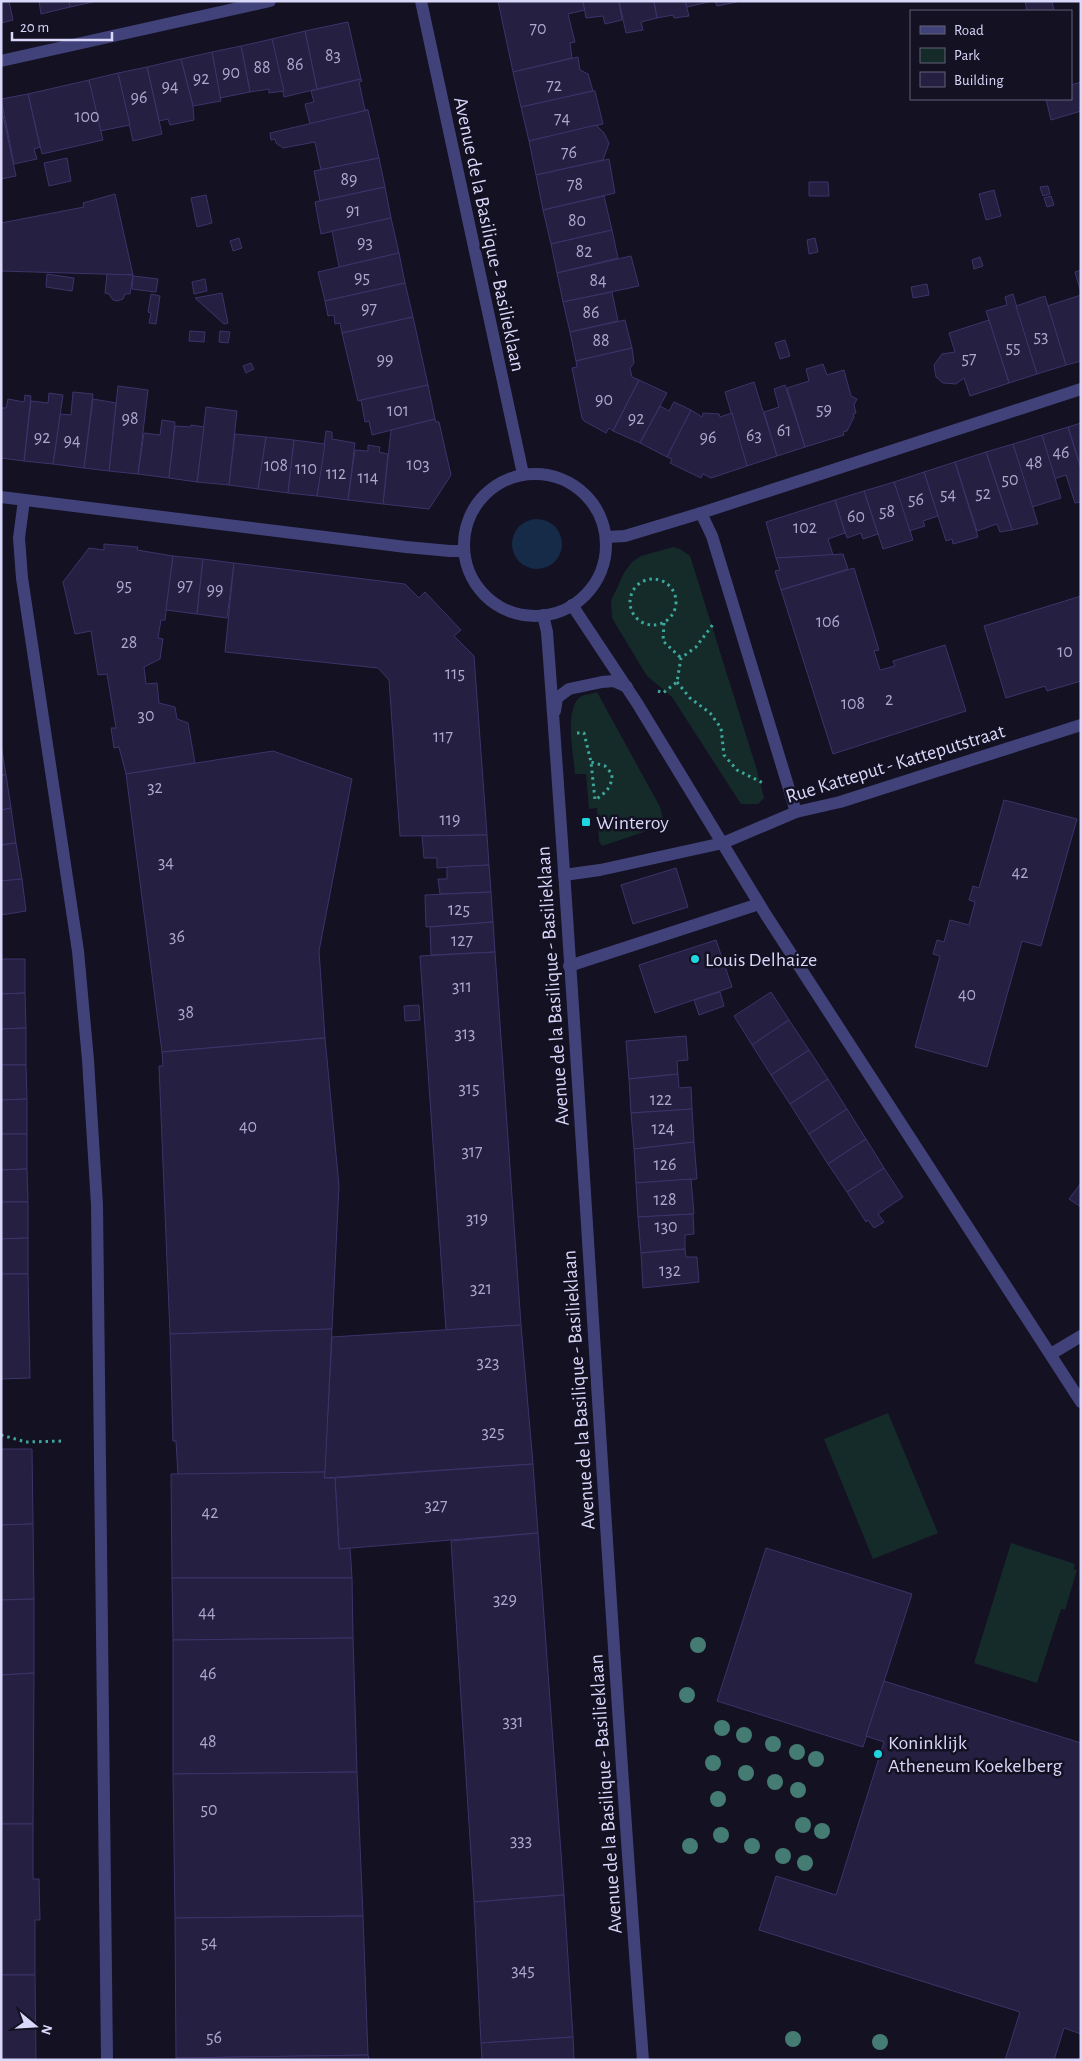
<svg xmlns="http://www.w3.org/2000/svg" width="1082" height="2061" font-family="'Alegreya Sans',sans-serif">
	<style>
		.green { fill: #152b29 }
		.water { fill: #162b47 }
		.building { fill: #251f41; stroke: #3c346a }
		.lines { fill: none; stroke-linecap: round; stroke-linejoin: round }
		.path { stroke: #3ea79c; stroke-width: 3; stroke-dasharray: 2.5 4; stroke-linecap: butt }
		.service { stroke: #42427b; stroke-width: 12 }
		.minor { stroke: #42427b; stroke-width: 12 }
		.tree { fill: #447b72 }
		.poi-dot { fill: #1dd6e0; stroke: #131122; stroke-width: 2 }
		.labels { text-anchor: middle; stroke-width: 5; stroke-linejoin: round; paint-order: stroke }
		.number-label { font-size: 18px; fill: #aca9cc }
		.street-label { font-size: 20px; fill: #d9d7fa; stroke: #131122 }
		.poi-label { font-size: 20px; fill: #d9d7fa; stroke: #131122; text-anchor: start }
	</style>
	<rect width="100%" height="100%" fill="#131122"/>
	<g class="green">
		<polygon points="673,547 680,549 690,556 756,767 764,798 758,804 741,804 672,697 647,676 612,618 611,601 624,573 632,562 641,556"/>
		<path d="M597,692L660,807L665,825L602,846L599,841L597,808L589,809L586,774H575C574,756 563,706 582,696C586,694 593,694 597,692Z"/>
		<polygon points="888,1413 938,1533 873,1559 824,1439"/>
		<polygon points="1011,1543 1075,1564 1074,1569 1077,1570 1065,1610 1061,1609 1037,1683 974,1663"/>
	</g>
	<circle class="water" cx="537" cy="544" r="25"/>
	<g class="building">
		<polygon points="1,1 9,1 13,20 1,23"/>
		<polygon points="39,1 69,1 70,7 41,14"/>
		<polygon points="69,1 97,1 70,7"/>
		<polygon points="498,1 583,1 585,10 568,14 575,42 570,43 572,58 513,72"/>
		<polygon points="583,1 619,1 622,20 605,24 603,16 586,18"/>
		<polygon points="619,1 654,1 657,18 641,22 643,30 626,33"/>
		<polygon points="654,1 685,1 689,16 674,18 673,15 657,18"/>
		<polygon points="685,1 713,1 687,7"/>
		<polygon points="715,1 737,1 737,2 717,6"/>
		<polygon points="1025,1 1052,1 1054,11 1027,11"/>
		<polygon points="348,22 361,79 317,89 305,31"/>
		<polygon points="305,31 317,89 284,97 272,39"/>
		<polygon points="272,39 284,91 269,93 269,89 250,92 241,46"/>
		<polygon points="241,46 250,92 220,98 212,52"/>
		<polygon points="212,52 221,101 193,106 181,59"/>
		<polygon points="578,57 580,70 588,74 593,91 521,107 513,72"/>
		<polygon points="181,59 193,106 194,120 170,125 168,119 159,121 147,67"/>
		<polygon points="147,67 162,134 133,141 118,73"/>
		<polygon points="118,73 130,125 100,131 89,80"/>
		<polygon points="361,79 362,81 359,82 365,110 368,110 310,124 305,104 314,102 311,91"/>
		<polygon points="89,80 103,140 42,154 28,94"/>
		<polygon points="1081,82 1081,111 1051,120 1046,99 1071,99 1071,85"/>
		<polygon points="593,91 595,91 603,124 529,141 521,107"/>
		<polygon points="28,94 40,147 34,149 37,159 14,164 1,99"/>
		<polygon points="1,106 16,176 1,179"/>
		<polygon points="368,110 379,158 321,170 315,142 283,148 276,143 275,139 271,140 270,133"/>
		<polygon points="596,125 604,133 609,143 603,160 536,175 529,141"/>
		<polygon points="67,158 71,181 49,186 44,163"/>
		<polygon points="379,158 385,187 320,201 314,171"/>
		<polygon points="609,159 615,193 543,210 536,175"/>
		<polygon points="809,182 828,182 829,196 809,196"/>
		<polygon points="1048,186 1050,194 1043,196 1040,187"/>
		<polygon points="385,187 391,218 321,234 315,202"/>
		<polygon points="994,190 1001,216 986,220 979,194"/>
		<polygon points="115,194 133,275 1,271 1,223 84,207 83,203"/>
		<polygon points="206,195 212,223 197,227 191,198"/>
		<polygon points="604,196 612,230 551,244 543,210"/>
		<polygon points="1051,196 1054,205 1047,207 1044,198"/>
		<polygon points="391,218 399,253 339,267 332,231"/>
		<polygon points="612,230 618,258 557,273 551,244"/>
		<polygon points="239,238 242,248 233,251 230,241"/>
		<polygon points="815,238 818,252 809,254 807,240"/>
		<polygon points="399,253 405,283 325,301 318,272"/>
		<polygon points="631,256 639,286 563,302 557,273"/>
		<polygon points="980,257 983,266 974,269 972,260"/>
		<polygon points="1081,270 1081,293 1075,272"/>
		<polygon points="47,274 74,278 72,291 46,287"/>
		<polygon points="107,274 133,275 130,294 125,294 123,299 117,301 113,300 109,294 105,293"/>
		<polygon points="133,276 158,279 156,292 132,289"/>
		<polygon points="205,279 207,291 194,294 192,282"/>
		<polygon points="405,283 413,317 342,333 340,323 335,324 334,315 328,316 325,301"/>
		<polygon points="927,284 929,295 913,298 911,287"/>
		<polygon points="612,292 618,321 570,332 563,302"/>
		<polygon points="222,293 228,323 224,324 195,298"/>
		<polygon points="151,294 160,296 156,324 149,323 151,313 148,312"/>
		<polygon points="1013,294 1037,374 1009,383 986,311 1007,305 1005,297"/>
		<polygon points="1081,295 1081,361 1066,365 1047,306"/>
		<polygon points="1045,296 1066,365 1037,374 1016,306"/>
		<polygon points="413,317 428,385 358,401 342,333"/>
		<polygon points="625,320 632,348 576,361 570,332"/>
		<polygon points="989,320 1009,383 970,396 964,378 956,384 943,383 936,377 934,365 942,354 955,352 949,333"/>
		<polygon points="190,331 205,332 204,342 189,341"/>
		<polygon points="220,331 230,332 228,343 219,342"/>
		<polygon points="785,340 790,356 780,359 775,343"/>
		<polygon points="632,348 634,363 630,368 632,377 639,380 613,431 609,428 606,433 584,421 582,418 572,368 577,367 576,361"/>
		<polygon points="251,363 254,369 246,373 243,366"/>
		<polygon points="823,364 827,375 844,370 851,396 857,399 854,405 856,413 853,414 854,417 847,431 843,432 844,435 805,447 787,388 809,381 806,369"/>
		<polygon points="639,380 667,393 640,443 613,431"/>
		<polygon points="754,382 777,456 747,466 725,392"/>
		<polygon points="428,385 435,419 372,435 369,421 365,422 361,400"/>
		<polygon points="785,385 805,447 777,456 764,412 779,407 774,389"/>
		<polygon points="118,386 148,390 138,474 109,471"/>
		<polygon points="73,392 93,394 84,468 53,464 60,414 71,415"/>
		<polygon points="49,393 63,395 53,464 24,461 31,401 48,403"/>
		<polygon points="25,395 31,396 24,461 1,458 1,408 6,408 8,399 24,402"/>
		<polygon points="93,399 116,403 109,471 84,468"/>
		<polygon points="674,402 691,410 667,457 640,443 660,406 669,411"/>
		<polygon points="206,407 237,411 229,485 197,482"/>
		<polygon points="691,410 702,417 703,413 719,414 720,417 732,413 747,466 711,478 703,474 701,478 670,463 672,459 667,457"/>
		<polygon points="435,419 436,422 439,422 451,475 429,509 383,504 391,430"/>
		<polygon points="162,420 175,422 169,478 138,474 144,433 160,435"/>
		<polygon points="1081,423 1081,469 1068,427"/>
		<polygon points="191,425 204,427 197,482 169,478 175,426 191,427"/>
		<polygon points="1068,427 1081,469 1081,502 1075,503 1066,475 1054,479 1042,435"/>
		<polygon points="326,431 332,432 332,439 355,443 348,500 317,496"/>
		<polygon points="235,434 266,437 258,489 229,485"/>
		<polygon points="1042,435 1061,498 1032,507 1013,444"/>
		<polygon points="266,437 294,440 288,493 258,489"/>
		<polygon points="294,440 325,444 317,496 288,493"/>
		<polygon points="1013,444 1038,524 1012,530 986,452"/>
		<polygon points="368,445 380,447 379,452 388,454 383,504 348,500 355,450 368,451"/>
		<polygon points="986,452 1012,530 1000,532 997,524 977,531 955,462"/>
		<polygon points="955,462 978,537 953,544 952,539 946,541 924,472"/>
		<polygon points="924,472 938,516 923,521 925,526 909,531 894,482"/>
		<polygon points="894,482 913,540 883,549 864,491"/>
		<polygon points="864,491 878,534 863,539 861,533 847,538 835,500"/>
		<polygon points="835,500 845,533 828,539 833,555 776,558 766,522"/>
		<polygon points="104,544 138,547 137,550 173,556 165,620 161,620 158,638 163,639 160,659 144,667 146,684 157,683 159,703 175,707 177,719 188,723 195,763 126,774 119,747 114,748 111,728 116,728 107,674 98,675 91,631 75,634 63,582 89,548 104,550"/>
		<polygon points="843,554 848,569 781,590 775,571 780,570 776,558"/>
		<polygon points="173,556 203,559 197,614 166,610"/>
		<polygon points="203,559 234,563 227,618 197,614"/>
		<polygon points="234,563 405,584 419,598 425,592 461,630 454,636 474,656 487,835 400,836 389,680 378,668 225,652"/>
		<polygon points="854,568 879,650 874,651 880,670 895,666 893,661 945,645 966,711 833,754 781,590"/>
		<polygon points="1081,596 1081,681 1047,691 1045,686 1006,698 984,626"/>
		<polygon points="1,745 6,775 1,775"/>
		<polygon points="273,751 352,779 319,951 325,1038 162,1052 126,774"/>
		<polygon points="1,775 6,775 11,808 1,810"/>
		<polygon points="1004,800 1077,819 1041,946 1022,941 987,1067 915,1047 940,956 933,954 937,940 944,942 950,920 969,925 975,902 969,900 973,886 979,888"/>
		<polygon points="11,808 16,843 1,845 1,810"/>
		<polygon points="487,835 489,865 437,868 437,858 424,858 422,836"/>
		<polygon points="16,843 22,879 1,881 1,845"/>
		<polygon points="489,865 491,892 440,894 438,879 447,879 447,867"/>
		<polygon points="676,868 688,907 633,924 621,885"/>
		<polygon points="22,879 26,911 1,915 1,881"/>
		<polygon points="491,892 493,922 426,927 425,895"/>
		<polygon points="493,922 495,952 431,955 430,927"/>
		<polygon points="716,940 732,987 655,1013 639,965"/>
		<polygon points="495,952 521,1325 446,1330 420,956"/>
		<polygon points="1,959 25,959 25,993 1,994"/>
		<polygon points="720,992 724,1006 699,1015 694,1000"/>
		<polygon points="771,992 789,1020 752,1045 734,1016"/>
		<polygon points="25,993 26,1028 1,1029 1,994"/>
		<polygon points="419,1005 420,1020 405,1021 404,1006"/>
		<polygon points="789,1020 809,1050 771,1075 752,1045"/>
		<polygon points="26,1028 26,1065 1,1065 1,1029"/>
		<polygon points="686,1036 688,1060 677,1061 678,1074 629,1079 626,1041"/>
		<polygon points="325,1038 339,1186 332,1329 170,1334 159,1066 163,1066 162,1052"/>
		<polygon points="809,1050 828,1079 790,1104 771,1075"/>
		<polygon points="1,1065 26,1065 27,1099 1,1100"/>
		<polygon points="678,1074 679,1088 691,1087 692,1109 631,1113 629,1079"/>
		<polygon points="828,1079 847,1109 809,1134 790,1104"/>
		<polygon points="27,1099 27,1134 1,1134 1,1100"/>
		<polygon points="692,1109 694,1142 634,1149 631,1113"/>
		<polygon points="847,1109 866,1139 828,1164 809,1134"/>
		<polygon points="1,1134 27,1134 27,1169 1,1170"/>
		<polygon points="866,1139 884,1168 847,1192 828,1164"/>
		<polygon points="694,1142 697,1179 636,1183 634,1149"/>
		<polygon points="884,1168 903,1197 878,1214 884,1222 874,1228 868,1220 866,1222 847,1192"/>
		<polygon points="27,1169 28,1202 1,1202 1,1170"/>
		<polygon points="691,1179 694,1214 638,1217 636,1183"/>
		<polygon points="1081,1183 1081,1207 1069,1199"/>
		<polygon points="1,1202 28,1202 28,1238 1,1239"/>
		<polygon points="693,1214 694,1234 685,1235 685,1249 641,1253 638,1217"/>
		<polygon points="28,1238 28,1274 1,1274 1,1239"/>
		<polygon points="685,1249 686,1257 697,1257 699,1282 643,1288 641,1253"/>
		<polygon points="1,1274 28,1274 30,1378 1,1379"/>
		<polygon points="521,1325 533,1464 324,1478 332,1337"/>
		<polygon points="332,1329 325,1472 178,1475 176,1441 173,1441 170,1334"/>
		<polygon points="1,1449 32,1449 33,1524 1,1525"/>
		<polygon points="533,1464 538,1533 339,1549 335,1478"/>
		<polygon points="325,1472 324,1478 335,1478 339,1549 350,1548 352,1578 172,1578 171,1474"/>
		<polygon points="33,1524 34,1599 1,1600 1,1525"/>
		<polygon points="538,1533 564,1895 474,1902 451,1541"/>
		<polygon points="766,1548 912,1594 863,1747 717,1701"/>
		<polygon points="172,1578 352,1578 353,1638 173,1640"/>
		<polygon points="34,1599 34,1673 1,1675 1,1600"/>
		<polygon points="353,1638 357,1772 173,1774 173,1640"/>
		<polygon points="34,1673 33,1824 1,1824 1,1675"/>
		<polygon points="884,1681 1081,1743 1081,2034 1064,2028 1054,2060 1005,2060 1020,2012 759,1930 776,1876 836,1895 884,1742 866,1736"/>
		<polygon points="357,1772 363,1916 175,1918 173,1774"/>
		<polygon points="1,1824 33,1824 33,1879 39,1879 40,1920 35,1920 35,1975 1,1975"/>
		<polygon points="564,1895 573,2037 481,2043 474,1902"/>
		<polygon points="363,1916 368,2055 176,2058 175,1918"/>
		<polygon points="1,1975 35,1975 36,2060 1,2060"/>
		<polygon points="573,2037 574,2060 482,2060 481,2043"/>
		<polygon points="368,2055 369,2060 176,2060 176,2058"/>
	</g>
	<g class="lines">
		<g class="path">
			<circle cx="653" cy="602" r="23"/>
			<polyline points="664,623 663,641 681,658"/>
			<polyline points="677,682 690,698 710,713 721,728 724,755 737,770 763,783"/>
			<polyline points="658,691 663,693 677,682 681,658 696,647 714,623"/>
			<path d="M577,733H584L591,762L595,800C605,793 612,788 612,774L605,766L591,762"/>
			<polyline points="1,1435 26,1442 64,1441"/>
		</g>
		<g class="service">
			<polyline points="701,513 712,536 796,812"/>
			<polyline points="564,875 600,870 723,843"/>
			<polyline points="569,966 759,904"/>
		</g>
		<g class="minor">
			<polyline points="421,1 523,474"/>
			<polyline points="1,61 270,1"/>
			<circle cx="535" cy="545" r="71"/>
			<polyline points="1,497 406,547 450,551 463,551"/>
			<polyline points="24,500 19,538 22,578 78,951 88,1060 97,1205 107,2060"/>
			<polyline points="606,537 625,536 701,513 1081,389"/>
			<polyline points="572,605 637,703 766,915 1081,1402"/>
			<path d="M543,615L547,632C583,1108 606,1584 643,2060"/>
			<polyline points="555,711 557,698 569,689 602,682 614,681 627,687"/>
			<polyline points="723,843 796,812 840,802 1081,725"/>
			<polyline points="1051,1354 1081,1336"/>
		</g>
	</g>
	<g class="tree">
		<circle cx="698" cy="1645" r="8"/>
		<circle cx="687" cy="1695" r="8"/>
		<circle cx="722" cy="1728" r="8"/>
		<circle cx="744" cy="1735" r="8"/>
		<circle cx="773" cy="1744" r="8"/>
		<circle cx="797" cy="1752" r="8"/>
		<circle cx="816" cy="1759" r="8"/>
		<circle cx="713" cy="1763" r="8"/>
		<circle cx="746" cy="1773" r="8"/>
		<circle cx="775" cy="1782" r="8"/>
		<circle cx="798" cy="1790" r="8"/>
		<circle cx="718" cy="1799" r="8"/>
		<circle cx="803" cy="1825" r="8"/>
		<circle cx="822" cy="1831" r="8"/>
		<circle cx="721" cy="1835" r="8"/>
		<circle cx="690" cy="1846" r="8"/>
		<circle cx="752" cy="1846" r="8"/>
		<circle cx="783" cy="1856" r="8"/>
		<circle cx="805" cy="1863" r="8"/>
		<circle cx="793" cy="2039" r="8"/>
		<circle cx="880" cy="2042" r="8"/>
	</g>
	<g class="poi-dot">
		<rect x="581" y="817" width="10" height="10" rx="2.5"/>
		<circle cx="695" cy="959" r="5"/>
		<circle cx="878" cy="1754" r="5"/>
	</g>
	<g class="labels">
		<g class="number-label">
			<text x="538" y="34">70</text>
			<text x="333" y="61">83</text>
			<text x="295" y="70">86</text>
			<text x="262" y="73">88</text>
			<text x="231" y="78">90</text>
			<text x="201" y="84">92</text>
			<text x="554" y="91">72</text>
			<text x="170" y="92">94</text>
			<text x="139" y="103">96</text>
			<text x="87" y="122">100</text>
			<text x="562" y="124">74</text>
			<text x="569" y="158">76</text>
			<text x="349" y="185">89</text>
			<text x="575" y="190">78</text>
			<text x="353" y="216">91</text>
			<text x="577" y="226">80</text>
			<text x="365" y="248">93</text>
			<text x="584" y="257">82</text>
			<text x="362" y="283">95</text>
			<text x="598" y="286">84</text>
			<text x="369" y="314">97</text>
			<text x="591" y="318">86</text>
			<text x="1041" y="342">53</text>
			<text x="601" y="346">88</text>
			<text x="1013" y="353">55</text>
			<text x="969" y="364">57</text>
			<text x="385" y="365">99</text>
			<text x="604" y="405">90</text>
			<text x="824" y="415">59</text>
			<text x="398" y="416">101</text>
			<text x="130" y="424">98</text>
			<text x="636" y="424">92</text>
			<text x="784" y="436">61</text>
			<text x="754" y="441">63</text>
			<text x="42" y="443">92</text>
			<text x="708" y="443">96</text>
			<text x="72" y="446">94</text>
			<text x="1061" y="458">46</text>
			<text x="1034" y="468">48</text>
			<text x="418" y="470">103</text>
			<text x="276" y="471">108</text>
			<text x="306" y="474">110</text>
			<text x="336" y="479">112</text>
			<text x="368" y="483">114</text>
			<text x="1010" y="485">50</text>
			<text x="983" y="499">52</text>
			<text x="948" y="500">54</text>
			<text x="916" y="505">56</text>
			<text x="887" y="517">58</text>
			<text x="856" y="522">60</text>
			<text x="805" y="533">102</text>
			<text x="124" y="591">95</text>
			<text x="185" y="591">97</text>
			<text x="215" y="595">99</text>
			<text x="828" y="627">106</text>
			<text x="129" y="648">28</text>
			<text x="1065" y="657">10</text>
			<text x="455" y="679">115</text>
			<text x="889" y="705">2</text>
			<text x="853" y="709">108</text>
			<text x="146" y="721">30</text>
			<text x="443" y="742">117</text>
			<text x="155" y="793">32</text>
			<text x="450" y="825">119</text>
			<text x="166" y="868">34</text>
			<text x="1020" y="878">42</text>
			<text x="459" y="915">125</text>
			<text x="177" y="942">36</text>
			<text x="462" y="946">127</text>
			<text x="462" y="992">311</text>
			<text x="967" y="1000">40</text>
			<text x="186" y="1018">38</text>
			<text x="465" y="1039">313</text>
			<text x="469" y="1094">315</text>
			<text x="661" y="1105">122</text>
			<text x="248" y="1132">40</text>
			<text x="663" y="1134">124</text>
			<text x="472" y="1157">317</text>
			<text x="665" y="1170">126</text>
			<text x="665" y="1205">128</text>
			<text x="477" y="1224">319</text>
			<text x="666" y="1232">130</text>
			<text x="670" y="1276">132</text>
			<text x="481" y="1294">321</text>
			<text x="488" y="1368">323</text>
			<text x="493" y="1438">325</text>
			<text x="436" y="1511">327</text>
			<text x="210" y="1518">42</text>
			<text x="505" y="1605">329</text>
			<text x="207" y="1618">44</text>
			<text x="208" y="1679">46</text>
			<text x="513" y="1727">331</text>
			<text x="208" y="1747">48</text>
			<text x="209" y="1815">50</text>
			<text x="521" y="1846">333</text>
			<text x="209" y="1948">54</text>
			<text x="523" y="1976">345</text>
			<text x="214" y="2043">56</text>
		</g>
		<g class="street-label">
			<text transform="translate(490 234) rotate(78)" y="7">Avenue de la Basilique - Basilieklaan</text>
			<text transform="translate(895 763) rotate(-17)" y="7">Rue Katteput - Katteputstraat</text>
			<text transform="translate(552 986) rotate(-94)" y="7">Avenue de la Basilique - Basilieklaan</text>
			<text transform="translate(578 1390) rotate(-94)" y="7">Avenue de la Basilique - Basilieklaan</text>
			<text transform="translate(605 1794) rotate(-94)" y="7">Avenue de la Basilique - Basilieklaan</text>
		</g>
		<g class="poi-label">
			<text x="596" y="829">Winteroy</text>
			<text x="705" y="966">Louis Delhaize</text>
			<text x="888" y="1749">Koninklijk<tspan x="888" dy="23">Atheneum Koekelberg</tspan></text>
		</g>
	</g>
	<rect width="1082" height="2061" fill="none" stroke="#d9d7fa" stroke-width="5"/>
	<rect x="910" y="10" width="162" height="90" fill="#131122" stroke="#626078"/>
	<rect x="920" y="26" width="25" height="8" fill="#42427b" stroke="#626078"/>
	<text x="954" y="35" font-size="15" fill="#d9d7fa">Road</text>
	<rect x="920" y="48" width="25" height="15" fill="#152b29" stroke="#626078"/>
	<text x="954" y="60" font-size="15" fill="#d9d7fa">Park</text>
	<rect x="920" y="72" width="25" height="15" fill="#251f41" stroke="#626078"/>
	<text x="954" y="85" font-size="15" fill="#d9d7fa">Building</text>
	<g transform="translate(35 2026) rotate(108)" stroke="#131122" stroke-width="4" paint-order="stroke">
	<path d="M0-4L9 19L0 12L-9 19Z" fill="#d9d7fa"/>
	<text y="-8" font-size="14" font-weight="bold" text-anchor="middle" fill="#d9d7fa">N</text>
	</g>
	<path d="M12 32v8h100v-8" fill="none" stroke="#d9d7fa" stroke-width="2.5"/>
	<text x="20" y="32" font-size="15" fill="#d9d7fa" stroke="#131122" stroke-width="4" paint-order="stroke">20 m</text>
</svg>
